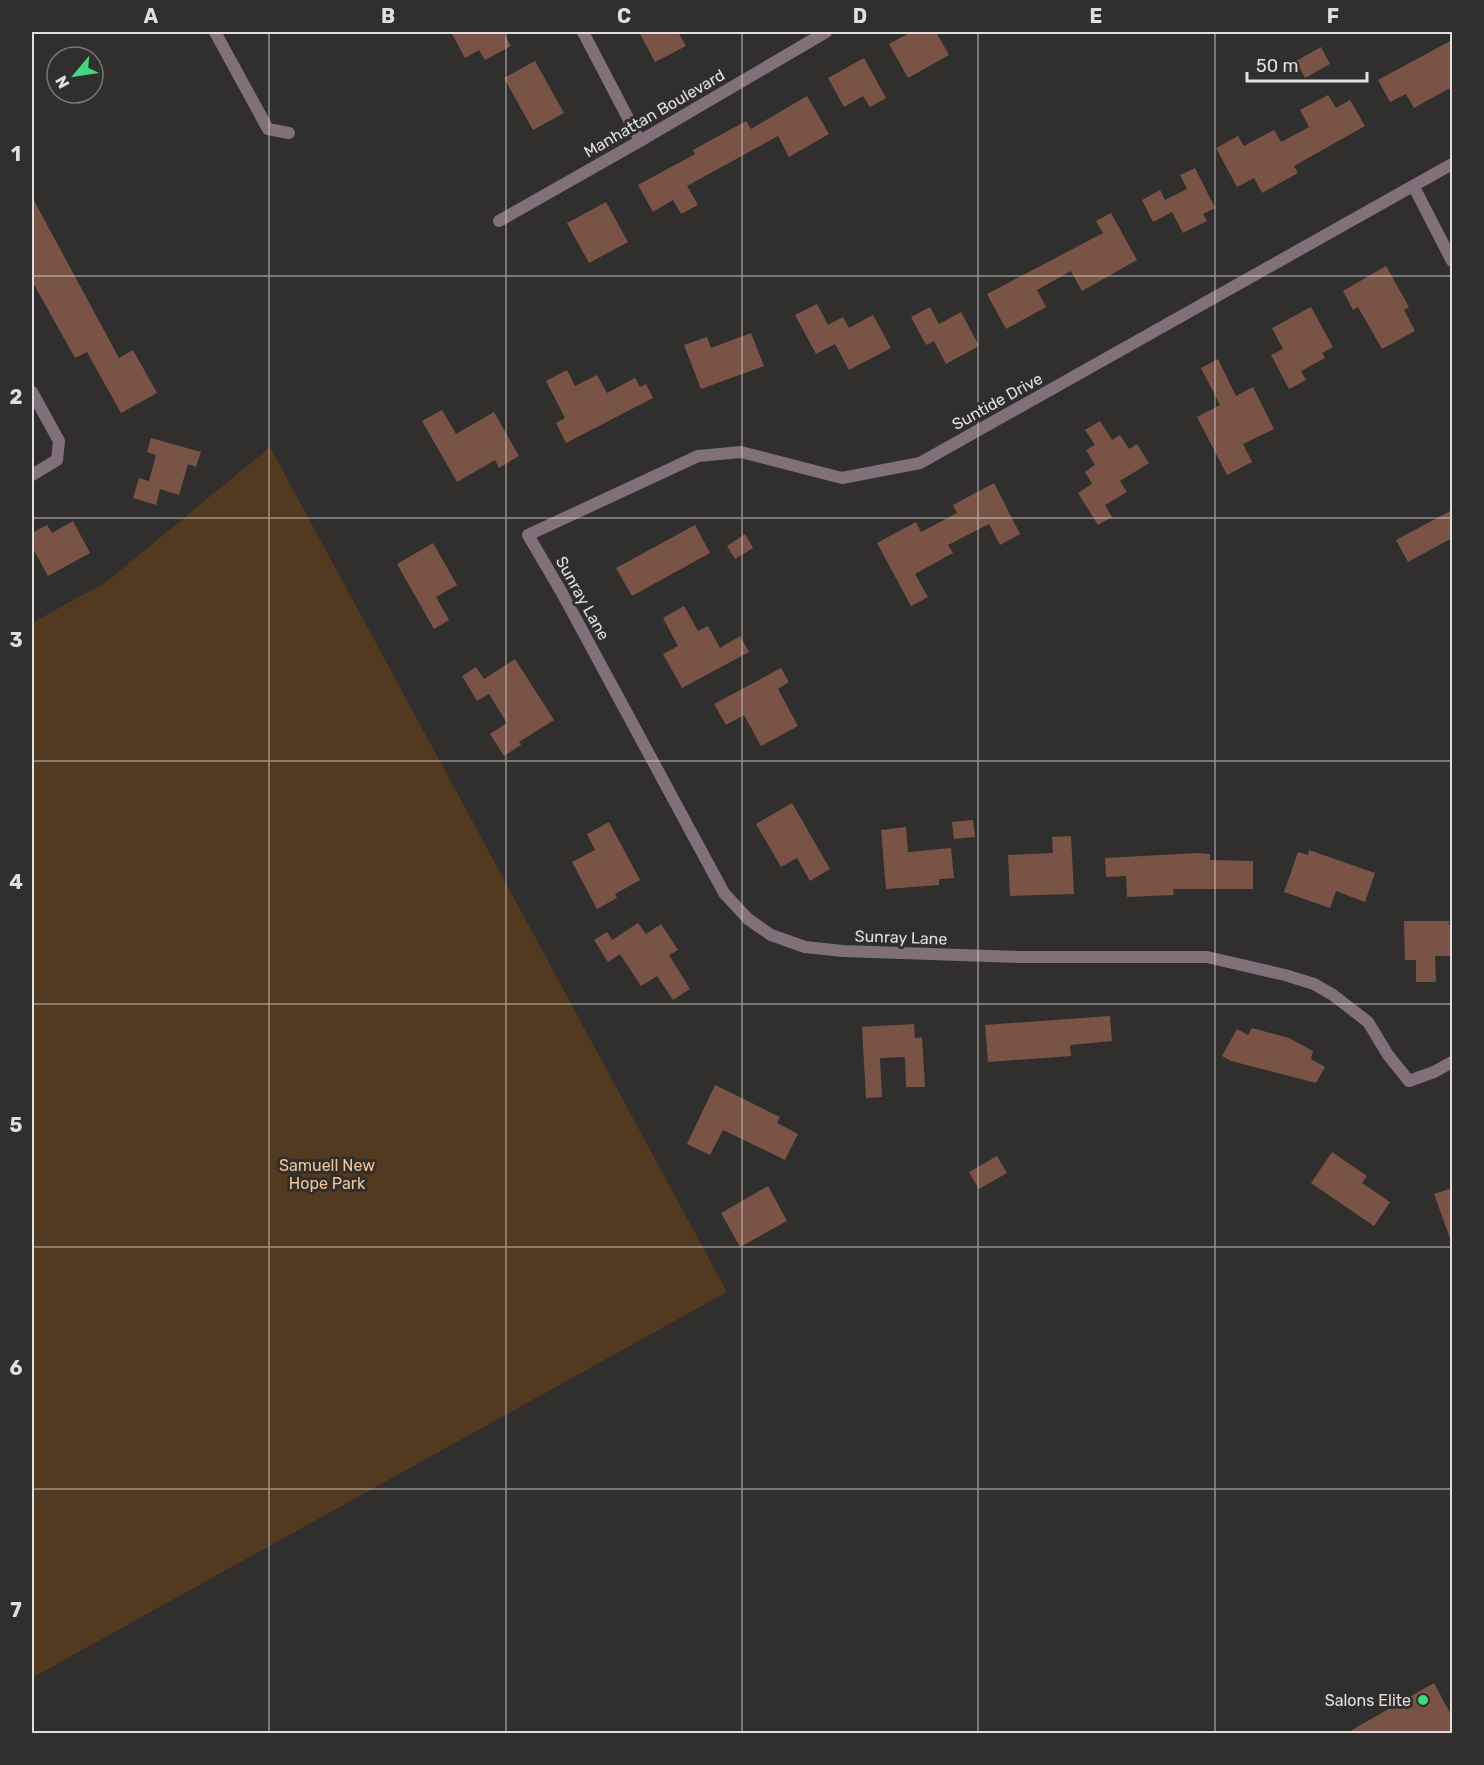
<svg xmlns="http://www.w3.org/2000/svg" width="1484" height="1765" font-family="Rubik,sans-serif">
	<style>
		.green { fill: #513a1f }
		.building { fill: #795446 }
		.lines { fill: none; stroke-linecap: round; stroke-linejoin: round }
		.street { stroke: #817079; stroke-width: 12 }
		.grid { fill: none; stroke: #e0dede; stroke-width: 1.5; stroke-opacity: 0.55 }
		.poi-dot { fill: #40d77d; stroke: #312e2e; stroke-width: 2 }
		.labels { text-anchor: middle; stroke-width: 6; stroke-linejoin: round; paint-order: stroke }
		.street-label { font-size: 16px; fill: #e0dede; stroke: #312e2e }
		.park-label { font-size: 16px; fill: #f4c593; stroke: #312e2e }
		.poi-label { font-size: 16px; fill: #e0dede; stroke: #312e2e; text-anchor: end }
		.neatline { fill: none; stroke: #e0dede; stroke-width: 2 }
		.grid-label { font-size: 20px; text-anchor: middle; font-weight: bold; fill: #e0dede }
	</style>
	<rect width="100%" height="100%" fill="#312e2e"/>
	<polygon class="green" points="270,447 727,1292 32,1678 32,623 106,582"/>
	<g class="building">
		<polygon points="451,32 503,32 511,46 485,60 479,50 465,58"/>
		<polygon points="639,32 678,32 686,46 655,62"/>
		<polygon points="911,32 936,32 949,55 908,78 889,44"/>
		<polygon points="1452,40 1452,87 1414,108 1406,94 1390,102 1378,80"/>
		<polygon points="1321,47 1330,64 1305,78 1296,61"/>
		<polygon points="864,58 886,98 870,107 863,96 844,107 828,78"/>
		<polygon points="535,61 564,113 533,130 504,78"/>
		<polygon points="1328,95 1336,108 1350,100 1365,126 1294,166 1298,173 1262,193 1254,178 1237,187 1216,148 1238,136 1244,146 1274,130 1281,142 1309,127 1300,110"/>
		<polygon points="807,96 829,134 789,157 778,136 687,186 698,205 681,214 673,200 653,212 638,185 695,154 693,150 746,121 751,129"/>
		<polygon points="1195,168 1215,208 1203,214 1207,221 1183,233 1172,212 1153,222 1142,200 1160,190 1165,200 1187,189 1180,175"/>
		<polygon points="32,197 119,358 133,350 157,393 121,413 87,352 75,358 32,281"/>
		<polygon points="606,202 628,242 589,263 567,223"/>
		<polygon points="1111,213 1137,260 1082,291 1071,271 1037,290 1046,307 1006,329 987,294 1103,233 1096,221"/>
		<polygon points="1386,266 1409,307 1404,310 1415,331 1382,349 1358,307 1353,310 1343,291"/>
		<polygon points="817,304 828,325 843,317 849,328 873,315 891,348 849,370 835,344 816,354 795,315"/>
		<polygon points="930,307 939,324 961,312 979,346 946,364 934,341 926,345 911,317"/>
		<polygon points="1311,307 1333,347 1322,353 1325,358 1301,371 1306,380 1289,389 1271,355 1283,349 1272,328"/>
		<polygon points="751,333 764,366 701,389 684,345 707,337 711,348"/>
		<polygon points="1218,359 1236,396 1253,387 1274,429 1243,444 1252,462 1227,475 1197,417 1220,405 1201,368"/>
		<polygon points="567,370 575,386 597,375 607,393 635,378 640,387 646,384 653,398 566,443 556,423 565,418 546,381"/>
		<polygon points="442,410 456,434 494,412 519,456 499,468 495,460 457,482 422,421"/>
		<polygon points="1100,421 1112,440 1120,435 1129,449 1137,444 1149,463 1120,481 1127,492 1105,505 1112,517 1098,525 1078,493 1092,484 1085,472 1095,465 1086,450 1095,445 1085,430"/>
		<polygon points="151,438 201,452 196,467 188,464 179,495 160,489 156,505 133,498 139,478 149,481 156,455 147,452"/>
		<polygon points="994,483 1020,534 1000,545 989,524 948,545 953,553 915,574 928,597 911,606 877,543 916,522 921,532 957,513 953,505"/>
		<polygon points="1452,510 1452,538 1408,562 1396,540"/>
		<polygon points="73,521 90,553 48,576 32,547 32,533 47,525 52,533"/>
		<polygon points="695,525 710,553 632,596 616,568"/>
		<polygon points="745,534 753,548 735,559 727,546"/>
		<polygon points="433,543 457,585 436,597 449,620 434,629 397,564"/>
		<polygon points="684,606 698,631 708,626 720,648 740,636 749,652 682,688 663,654 678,646 663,618"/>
		<polygon points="515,659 554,720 519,742 521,745 504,756 490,734 507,723 489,694 477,701 462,676 476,667 484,679"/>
		<polygon points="781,668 789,682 778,689 798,726 761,746 744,715 726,725 714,704"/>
		<polygon points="792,803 830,869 810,881 797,858 781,867 756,824"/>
		<polygon points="973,820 975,837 954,839 952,822"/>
		<polygon points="609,822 640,880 615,894 617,898 597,909 572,862 595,850 587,834"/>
		<polygon points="906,827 908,852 951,848 954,878 939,879 939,885 886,889 881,830"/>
		<polygon points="1071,836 1074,894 1010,896 1008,855 1053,853 1052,837"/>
		<polygon points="1309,850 1375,873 1365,902 1336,891 1330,908 1284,892 1298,852 1308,855"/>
		<polygon points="1197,853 1210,854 1210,860 1253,861 1253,889 1173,889 1174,895 1127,897 1126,876 1106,877 1105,858"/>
		<polygon points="1404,921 1449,921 1449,925 1452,925 1452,956 1435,956 1436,982 1416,982 1416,960 1405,960"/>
		<polygon points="638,923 646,934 661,924 678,950 669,955 690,989 673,1000 657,976 641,986 620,954 608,962 594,940 607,932 612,940"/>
		<polygon points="1110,1016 1112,1041 1070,1045 1071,1056 988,1062 985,1025"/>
		<polygon points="914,1024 915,1038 922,1037 925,1087 906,1087 905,1057 880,1058 882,1097 866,1098 862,1027"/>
		<polygon points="1252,1028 1289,1038 1313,1051 1311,1059 1325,1067 1316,1083 1231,1061 1222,1056 1237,1029 1248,1035"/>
		<polygon points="715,1085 780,1117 777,1123 798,1134 785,1160 723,1130 710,1155 687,1144"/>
		<polygon points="1332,1152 1367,1176 1362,1183 1390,1202 1374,1226 1311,1183"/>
		<polygon points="997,1156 1007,1173 979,1189 969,1172"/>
		<polygon points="768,1186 787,1221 740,1247 721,1213"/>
		<polygon points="1452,1188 1452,1241 1451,1241 1434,1194"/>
		<polygon points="1434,1683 1452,1717 1452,1734 1345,1734"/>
	</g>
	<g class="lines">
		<g class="street">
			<polyline points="215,32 268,129 289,133"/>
			<polyline points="583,32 640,141"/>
			<polyline points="1452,164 920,463 842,478 741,452 698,456 528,535 562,593 724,893 748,919 771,935 805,947 843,951 1020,957 1207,957 1285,975 1314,984 1333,995 1368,1022 1388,1055 1409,1081 1434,1072 1452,1062"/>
			<polyline points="1414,187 1452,261"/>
			<polyline points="499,221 640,141 826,32"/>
			<polyline points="32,392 59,441 57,460 32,475"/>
		</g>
	</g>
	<path class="grid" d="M269,32V1734M506,32V1734M742,32V1734M978,32V1734M1215,32V1734M32,276H1452M32,518H1452M32,761H1452M32,1004H1452M32,1247H1452M32,1489H1452"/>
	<circle class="poi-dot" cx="1423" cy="1700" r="6"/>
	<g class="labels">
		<g class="street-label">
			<text transform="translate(654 113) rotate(-30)" y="6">Manhattan Boulevard</text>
			<text transform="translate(997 401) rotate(-29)" y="6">Suntide Drive</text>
			<text transform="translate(583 598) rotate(61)" y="6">Sunray Lane</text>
			<text transform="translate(901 937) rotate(2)" y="6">Sunray Lane</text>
		</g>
		<g class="park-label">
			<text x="327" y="1171">Samuell New<tspan x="327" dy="18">Hope Park</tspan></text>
		</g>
		<g class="poi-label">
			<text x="1411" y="1706">Salons Elite</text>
		</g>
	</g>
	<rect width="1484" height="1765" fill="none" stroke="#312e2e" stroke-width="66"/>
	<g transform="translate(75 75) rotate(241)"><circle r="28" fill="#312e2e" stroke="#777474" stroke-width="1.5"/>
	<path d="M0-4.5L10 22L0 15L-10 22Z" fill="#40d77d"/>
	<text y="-9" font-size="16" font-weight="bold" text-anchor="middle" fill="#e0dede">N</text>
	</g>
	<path d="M1247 72v9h120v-9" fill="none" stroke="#e0dede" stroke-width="3"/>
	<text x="1256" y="72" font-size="18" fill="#e0dede" stroke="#312e2e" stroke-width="4.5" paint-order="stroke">50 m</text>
	<rect x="33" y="33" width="1418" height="1699" class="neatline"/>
	<g class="grid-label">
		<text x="151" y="23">A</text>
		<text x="388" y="23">B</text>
		<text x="624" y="23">C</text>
		<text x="860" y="23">D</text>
		<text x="1096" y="23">E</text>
		<text x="1333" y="23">F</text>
		<text x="16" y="161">1</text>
		<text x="16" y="404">2</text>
		<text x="16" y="647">3</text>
		<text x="16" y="889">4</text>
		<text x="16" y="1132">5</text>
		<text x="16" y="1375">6</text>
		<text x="16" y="1617">7</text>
	</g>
</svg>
